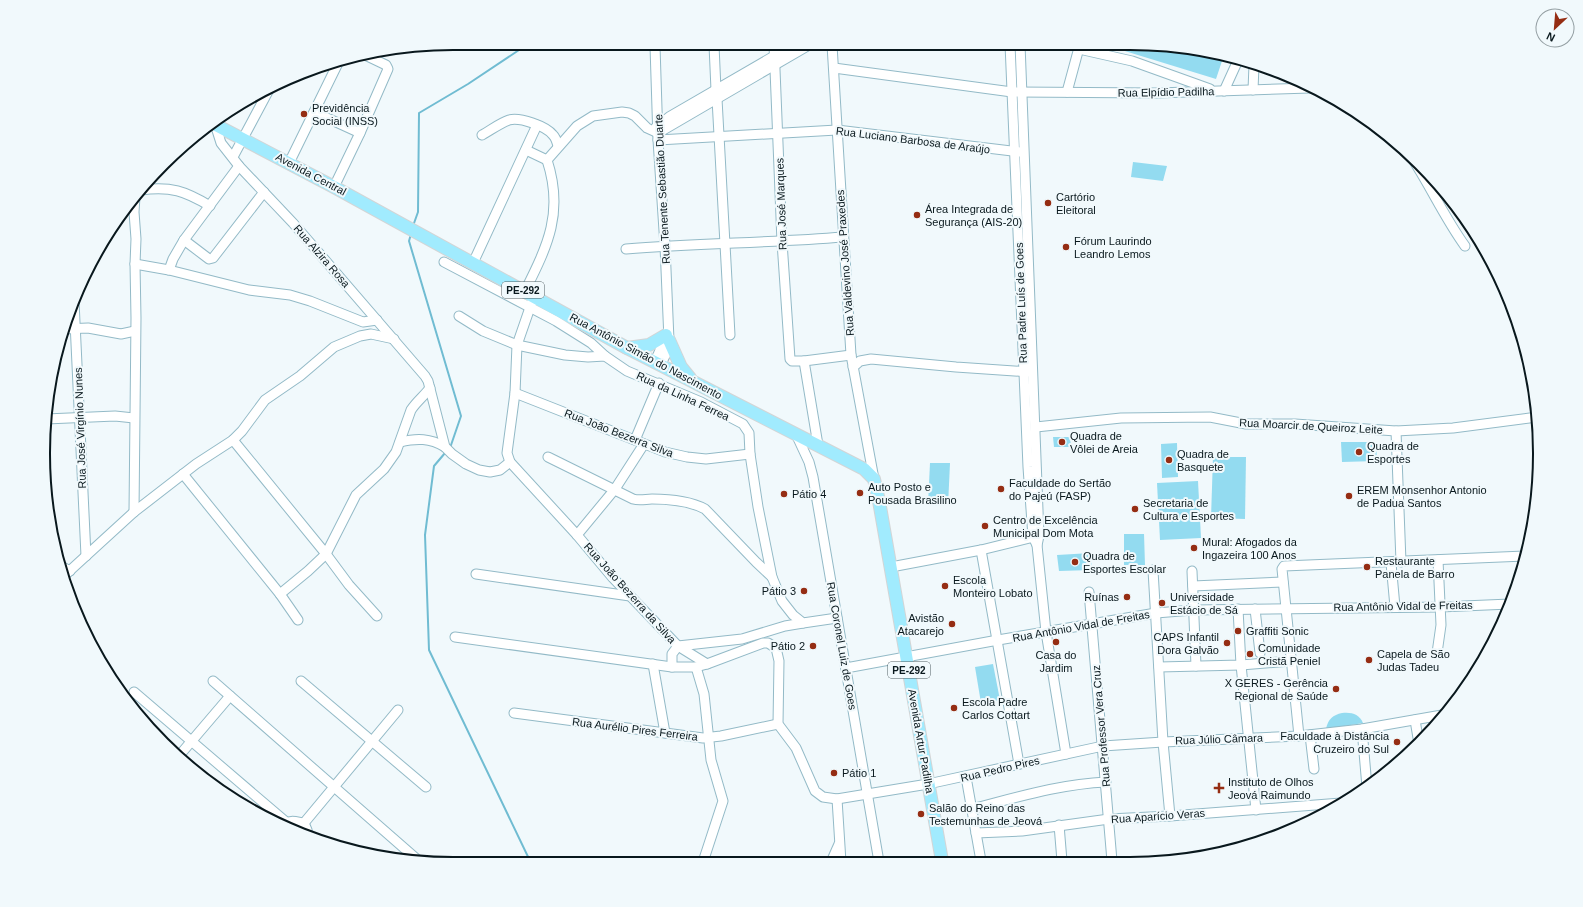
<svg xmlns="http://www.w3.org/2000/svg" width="1583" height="907" font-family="Arial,sans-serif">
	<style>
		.green { fill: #93dbf0 }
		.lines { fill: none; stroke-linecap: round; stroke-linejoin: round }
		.stream { stroke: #70bcd2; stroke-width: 2 }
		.minor-casing { stroke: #93bac7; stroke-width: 11 }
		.major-casing { stroke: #d3d5d6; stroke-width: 14 }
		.minor { stroke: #fff; stroke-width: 9 }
		.major { stroke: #a1ebfe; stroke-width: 12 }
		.poi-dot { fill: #952d13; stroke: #f1f9fc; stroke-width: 1.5 }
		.labels { text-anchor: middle; stroke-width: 4; stroke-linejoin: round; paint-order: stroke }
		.shield { fill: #f1f9fc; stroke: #4f5c60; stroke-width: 1 }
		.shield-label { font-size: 10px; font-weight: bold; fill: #09181d }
		.street-label { font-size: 11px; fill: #09181d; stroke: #f1f9fc }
		.poi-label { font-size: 11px; fill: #09181d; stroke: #f1f9fc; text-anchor: start }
		.rim { fill: none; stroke: #09181d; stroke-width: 2 }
	</style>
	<rect width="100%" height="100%" fill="#f1f9fc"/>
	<g class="green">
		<polygon points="1102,44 1156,44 1224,55 1216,79"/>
		<polygon points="1133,162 1167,166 1163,181 1131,177"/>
		<polygon points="1053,437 1070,437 1071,447 1054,447"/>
		<polygon points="1341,442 1376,442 1377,461 1342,462"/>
		<polygon points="1177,443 1178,477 1162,478 1161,444"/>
		<polygon points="1213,457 1246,457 1245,519 1211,518"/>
		<polygon points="930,463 950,463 948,506 928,505"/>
		<polygon points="1198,481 1201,538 1160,540 1157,483"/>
		<polygon points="1124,534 1144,534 1145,565 1124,565"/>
		<polygon points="1091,553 1092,570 1059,571 1057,555"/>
		<polygon points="993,664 1000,700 981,703 975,667"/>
		<path d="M1342,713C1352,712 1359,714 1363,723L1326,729C1328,719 1333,715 1342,713Z"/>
	</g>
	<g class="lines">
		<g class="stream">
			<polyline points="413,226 418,212 419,113 468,84 525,46"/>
			<polyline points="411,234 409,241 461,416 450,448"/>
			<polyline points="445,453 434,466 425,535 429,650 531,863"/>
		</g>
		<defs>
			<g id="minor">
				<polyline points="1010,44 1028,467 1033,537 1037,545"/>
				<polyline points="1020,44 1039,536 1037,545 1046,632 1066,754"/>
				<polyline points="714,45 716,90"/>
				<polyline points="774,45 782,242 790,359 792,361 804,361 851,355"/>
				<polyline points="832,45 851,355 874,479"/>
				<path d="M655,46L658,140L665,246L669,340C669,349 665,358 659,365"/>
				<polyline points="1079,49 1132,61 1210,89"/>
				<polyline points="834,68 1012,92 1157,93 1310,88"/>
				<polyline points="1253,90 1254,65"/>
				<polyline points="1224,91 1239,58"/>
				<polyline points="1067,92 1080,44"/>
				<polyline points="717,99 730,335"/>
				<polyline points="314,112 360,133"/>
				<polyline points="215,124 221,143 239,166 293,223 425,376 428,381 445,447 452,454 466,464 479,470 490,472 500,470 510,462"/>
				<polyline points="656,127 669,117 793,45"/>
				<path d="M482,135C491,130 500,123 509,120C520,117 546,126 553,135C556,138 557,142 558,146"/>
				<polyline points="658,140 837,130 1020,152"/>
				<polyline points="526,150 547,160"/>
				<path d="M1410,155C1430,185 1444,217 1465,246"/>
				<polyline points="233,157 271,86"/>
				<polyline points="289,163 339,61"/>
				<polyline points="334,187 360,133 388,69 386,65 365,55"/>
				<path d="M141,190C171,186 185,191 210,206"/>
				<polyline points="184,240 209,259 213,258 264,192"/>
				<path d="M626,249C698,243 771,243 843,237"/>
				<polyline points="444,262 556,321 591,343 605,356"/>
				<polyline points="473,263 537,125"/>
				<polyline points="135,264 169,270 249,290 290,295 310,301 363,322 377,320"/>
				<polyline points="169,270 173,259 184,240 239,166"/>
				<path d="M525,291C548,245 564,212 547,160L577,126L593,116L622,112L629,113L635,116L647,128L658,133L809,45"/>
				<polyline points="534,296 517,345 515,393 507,453 510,462 577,535 613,578 678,646 707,664 763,643 768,643 776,648 779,661 778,724 796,748 815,791 823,797 837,799 928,784 1103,746 1163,742 1299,736 1362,729 1442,715"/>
				<polyline points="74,301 86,556"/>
				<polyline points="459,316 483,331 517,345 565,355 588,357 605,356 627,371 701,402 743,424 749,433 750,454 758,507 772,577 782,601 793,615 803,623 837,618"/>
				<polyline points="64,329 88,328 121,334 135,331"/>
				<polyline points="804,361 818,445"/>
				<polyline points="659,365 657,357 667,334"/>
				<polyline points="853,367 860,361 871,359 956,367 1030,372"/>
				<polyline points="515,393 665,452 687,457 706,459 750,454"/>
				<polyline points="46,419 115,416 134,418"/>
				<polyline points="1036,427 1121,418 1210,417 1246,424 1295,424 1396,431 1453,428 1537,417"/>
				<polyline points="1396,431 1401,562"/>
				<polyline points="796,434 809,462 813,477 879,862"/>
				<polyline points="233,440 326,554 349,585 377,616"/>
				<polyline points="635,440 659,383"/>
				<path d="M400,442C417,438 430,438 445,447"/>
				<path d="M548,457L633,499C640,501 646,499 652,499C670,499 690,501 705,509L756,562L772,577"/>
				<polyline points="183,474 280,594"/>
				<polyline points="134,512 136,318 135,264 136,239 134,212 135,197"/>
				<polyline points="577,535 615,489 644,444"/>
				<polyline points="981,550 1019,764"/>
				<polyline points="1391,563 1395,607"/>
				<polyline points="61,566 70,571"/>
				<polyline points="891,567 981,550 1038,536"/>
				<polyline points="1153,570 1163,742 1170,816"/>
				<polyline points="1192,571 1196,666"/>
				<polyline points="476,574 630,596"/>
				<polyline points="64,576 134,512 196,464 233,440 242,431 265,400 300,376 334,347 360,336 371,334 394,339"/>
				<polyline points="1193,586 1283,582"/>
				<polyline points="1089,592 1112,861"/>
				<polyline points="1238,609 1241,665 1256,810"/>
				<polyline points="1255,609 1260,653"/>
				<path d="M298,620L280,594L308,571L326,554L356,495L384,469L396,452L411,410C416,402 424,396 430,388"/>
				<polyline points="455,637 672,667 696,667 707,664"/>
				<polyline points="1437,653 1441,625 1438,560"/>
				<polyline points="653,664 665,733"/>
				<polyline points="672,667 672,654 678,646 742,639 785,626 803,623"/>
				<polyline points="696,667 704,694 711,760 723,801 703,862"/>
				<polyline points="1159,667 1241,665 1291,661"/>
				<polyline points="846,668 998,640 1156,613 1193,610 1440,607 1510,604"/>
				<polyline points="213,681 420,862"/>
				<polyline points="301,681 426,787"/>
				<polyline points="134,692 286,822"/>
				<polyline points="514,713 703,738 721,736 778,724"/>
				<polyline points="1415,720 1419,744"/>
				<polyline points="1362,729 1367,787"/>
				<polyline points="1310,735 1314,769"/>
				<polyline points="1299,736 1282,569 1284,566 1525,556"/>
				<polyline points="178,757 230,696"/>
				<polyline points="966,777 981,861"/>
				<polyline points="837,799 841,862"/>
				<path d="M971,809C1015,798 1060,784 1106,782"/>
				<polyline points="304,823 398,710"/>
				<path d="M284,825C289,819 297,822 304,823L307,830L308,836"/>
				<polyline points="1059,825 1062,861"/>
				<polyline points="976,833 1022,831 1109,819 1170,816 1341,803"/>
				<polyline points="831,862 839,844"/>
			</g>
			<g id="major">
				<polyline points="212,123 334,187 627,348 864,469 874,479 879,501 942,861"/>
				<polyline points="669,340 681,367 690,378"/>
				<polyline points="627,348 649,345 666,335"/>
			</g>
		</defs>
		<use href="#minor" class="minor-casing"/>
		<use href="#major" class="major-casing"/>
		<use href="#minor" class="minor"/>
		<use href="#major" class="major"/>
	</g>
	<g class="poi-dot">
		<circle cx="304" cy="114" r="4"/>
		<circle cx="1048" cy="203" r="4"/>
		<circle cx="917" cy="215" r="4"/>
		<circle cx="1066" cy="247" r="4"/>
		<circle cx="1062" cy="442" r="4"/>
		<circle cx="1359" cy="452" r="4"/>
		<circle cx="1169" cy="460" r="4"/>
		<circle cx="1001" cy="489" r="4"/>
		<circle cx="860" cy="493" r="4"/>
		<circle cx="784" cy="494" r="4"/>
		<circle cx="1349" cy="496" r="4"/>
		<circle cx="1135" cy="509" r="4"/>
		<circle cx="985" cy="526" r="4"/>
		<circle cx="1194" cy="548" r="4"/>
		<circle cx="1075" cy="562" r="4"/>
		<circle cx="1367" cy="567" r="4"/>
		<circle cx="945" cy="586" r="4"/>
		<circle cx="804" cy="591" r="4"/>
		<circle cx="1127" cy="597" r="4"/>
		<circle cx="1162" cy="603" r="4"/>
		<circle cx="952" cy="624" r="4"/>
		<circle cx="1238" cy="631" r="4"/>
		<circle cx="1056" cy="642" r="4"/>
		<circle cx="1227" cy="643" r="4"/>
		<circle cx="813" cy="646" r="4"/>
		<circle cx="1250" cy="654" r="4"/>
		<circle cx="1369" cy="660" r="4"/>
		<circle cx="1336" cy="689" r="4"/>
		<circle cx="954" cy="708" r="4"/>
		<circle cx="1397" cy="742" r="4"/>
		<circle cx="834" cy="773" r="4"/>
		<path d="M1217 782h4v4h4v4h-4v4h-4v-4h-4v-4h4z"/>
		<circle cx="921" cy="814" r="4"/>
	</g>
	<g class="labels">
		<g class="shield">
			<rect x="502" y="282" width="42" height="16" rx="3"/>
			<rect x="888" y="662" width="42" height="16" rx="3"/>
		</g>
		<g class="shield-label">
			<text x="523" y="294">PE-292</text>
			<text x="909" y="674">PE-292</text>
		</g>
		<g class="street-label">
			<text transform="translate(1166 92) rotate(-1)" y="4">Rua Elpídio Padilha</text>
			<text transform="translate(913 140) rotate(7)" y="4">Rua Luciano Barbosa de Araújo</text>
			<text transform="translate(311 174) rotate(28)" y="4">Avenida Central</text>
			<text transform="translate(662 189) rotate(-93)" y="4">Rua Tenente Sebastião Duarte</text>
			<text transform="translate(781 204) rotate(-92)" y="4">Rua José Marques</text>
			<text transform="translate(322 256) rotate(49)" y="4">Rua Alzira Rosa</text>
			<text transform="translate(845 263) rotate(-94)" y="4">Rua Valdevino José Praxedes</text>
			<text transform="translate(1021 303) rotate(-92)" y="4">Rua Padre Luís de Goes</text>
			<text transform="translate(646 356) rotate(28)" y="4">Rua Antônio Simão do Nascimento</text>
			<text transform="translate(683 396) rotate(25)" y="4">Rua da Linha Ferrea</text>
			<text transform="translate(1311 426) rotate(3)" y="4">Rua Moarcir de Queiroz Leite</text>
			<text transform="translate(80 428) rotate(-92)" y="4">Rua José Virgínio Nunes</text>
			<text transform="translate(619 433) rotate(21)" y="4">Rua João Bezerra Silva</text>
			<text transform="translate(630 593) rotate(48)" y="4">Rua João Bezerra da Silva</text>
			<text transform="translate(1403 606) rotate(-1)" y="4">Rua Antônio Vidal de Freitas</text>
			<text transform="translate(1081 626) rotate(-10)" y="4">Rua Antônio Vidal de Freitas</text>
			<text transform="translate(842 646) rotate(80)" y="4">Rua Coronel Luiz de Goes</text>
			<text transform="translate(1101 726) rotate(-95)" y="4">Rua Professor Vera Cruz</text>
			<text transform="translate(635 729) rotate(7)" y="4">Rua Aurélio Pires Ferreira</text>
			<text transform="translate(1219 739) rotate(-2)" y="4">Rua Júlio Câmara</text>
			<text transform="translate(921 741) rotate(80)" y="4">Avenida Artur Padilha</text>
			<text transform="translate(1000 769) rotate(-13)" y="4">Rua Pedro Pires</text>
			<text transform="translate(1158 816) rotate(-4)" y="4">Rua Aparício Veras</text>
		</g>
		<g class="poi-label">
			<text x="312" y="112">Previdência<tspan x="312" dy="13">Social (INSS)</tspan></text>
			<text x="1056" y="201">Cartório<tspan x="1056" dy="13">Eleitoral</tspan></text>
			<text x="925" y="213">Área Integrada de<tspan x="925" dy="13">Segurança (AIS-20)</tspan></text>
			<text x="1074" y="245">Fórum Laurindo<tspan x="1074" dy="13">Leandro Lemos</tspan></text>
			<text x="1070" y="440">Quadra de<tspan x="1070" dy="13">Vôlei de Areia</tspan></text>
			<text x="1367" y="450">Quadra de<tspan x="1367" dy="13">Esportes</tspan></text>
			<text x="1177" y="458">Quadra de<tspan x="1177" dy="13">Basquete</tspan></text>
			<text x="1009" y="487">Faculdade do Sertão<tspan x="1009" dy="13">do Pajeú (FASP)</tspan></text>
			<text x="868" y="491">Auto Posto e<tspan x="868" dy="13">Pousada Brasilino</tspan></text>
			<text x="1357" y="494">EREM Monsenhor Antonio<tspan x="1357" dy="13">de Padua Santos</tspan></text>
			<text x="792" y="498">Pátio 4</text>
			<text x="1143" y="507">Secretaria de<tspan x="1143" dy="13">Cultura e Esportes</tspan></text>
			<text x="993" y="524">Centro de Excelência<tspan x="993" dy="13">Municipal Dom Mota</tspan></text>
			<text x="1202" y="546">Mural: Afogados da<tspan x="1202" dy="13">Ingazeira 100 Anos</tspan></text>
			<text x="1083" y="560">Quadra de<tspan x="1083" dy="13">Esportes Escolar</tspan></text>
			<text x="1375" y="565">Restaurante<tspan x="1375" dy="13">Panela de Barro</tspan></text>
			<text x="953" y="584">Escola<tspan x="953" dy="13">Monteiro Lobato</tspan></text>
			<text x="796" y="595" text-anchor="end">Pátio 3</text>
			<text x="1119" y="601" text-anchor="end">Ruínas</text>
			<text x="1170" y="601">Universidade<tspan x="1170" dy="13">Estácio de Sá</tspan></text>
			<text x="944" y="622" text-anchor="end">Avistão<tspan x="944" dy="13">Atacarejo</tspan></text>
			<text x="1246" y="635">Graffiti Sonic</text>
			<text x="1219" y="641" text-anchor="end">CAPS Infantil<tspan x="1219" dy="13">Dora Galvão</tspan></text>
			<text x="805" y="650" text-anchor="end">Pátio 2</text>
			<text x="1258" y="652">Comunidade<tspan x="1258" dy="13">Cristã Peniel</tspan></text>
			<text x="1377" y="658">Capela de São<tspan x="1377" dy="13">Judas Tadeu</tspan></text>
			<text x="1056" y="659" text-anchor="middle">Casa do<tspan x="1056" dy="13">Jardim</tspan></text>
			<text x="1328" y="687" text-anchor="end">X GERES - Gerência<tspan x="1328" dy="13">Regional de Saúde</tspan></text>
			<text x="962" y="706">Escola Padre<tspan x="962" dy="13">Carlos Cottart</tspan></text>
			<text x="1389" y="740" text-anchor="end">Faculdade à Distância<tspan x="1389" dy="13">Cruzeiro do Sul</tspan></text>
			<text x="842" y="777">Pátio 1</text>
			<text x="1228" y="786">Instituto de Olhos<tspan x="1228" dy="13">Jeová Raimundo</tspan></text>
			<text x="929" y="812">Salão do Reino das<tspan x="929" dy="13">Testemunhas de Jeová</tspan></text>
		</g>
	</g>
	<path d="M0 0H1583V907H0ZM453 50H1130A403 403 0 0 1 1533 453V454A403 403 0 0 1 1130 857H453A403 403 0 0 1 50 454V453A403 403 0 0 1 453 50Z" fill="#f1f9fc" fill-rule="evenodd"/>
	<path class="rim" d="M453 50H1130A403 403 0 0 1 1533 453V454A403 403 0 0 1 1130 857H453A403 403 0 0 1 50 454V453A403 403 0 0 1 453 50Z"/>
	<g transform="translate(1555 28) rotate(206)"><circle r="19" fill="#f1f9fc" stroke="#949fa3"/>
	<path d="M0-3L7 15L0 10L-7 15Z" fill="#952d13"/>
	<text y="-6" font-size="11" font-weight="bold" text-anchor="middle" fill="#09181d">N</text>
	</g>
</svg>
